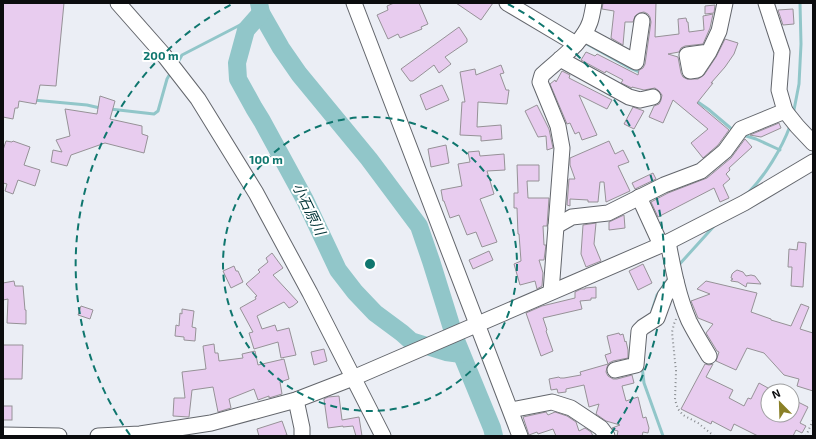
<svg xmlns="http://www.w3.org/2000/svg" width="816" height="439" font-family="'Exo 2','Noto Sans JP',sans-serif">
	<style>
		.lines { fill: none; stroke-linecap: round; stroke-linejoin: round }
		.stream { stroke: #91c6c9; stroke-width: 3 }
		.river { stroke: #91c6c9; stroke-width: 18 }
		.building { fill: #e8ccef; stroke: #969297 }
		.minor-casing { stroke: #63666c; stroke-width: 17 }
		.path { stroke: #85888c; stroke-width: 2; stroke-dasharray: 1 3; stroke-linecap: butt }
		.minor { stroke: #fff; stroke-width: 15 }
		.ring { fill: none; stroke: #0f766e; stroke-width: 2; stroke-dasharray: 7 5 }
		.labels { text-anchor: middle; stroke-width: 4; stroke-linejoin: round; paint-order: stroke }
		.water-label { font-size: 14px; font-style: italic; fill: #003437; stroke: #fff }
		.centre { fill: #0f766e; stroke: #fff; stroke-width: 2 }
		.ring-label { font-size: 12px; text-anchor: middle; font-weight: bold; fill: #0f766e; stroke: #fff; stroke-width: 4; stroke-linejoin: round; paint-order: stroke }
	</style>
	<rect width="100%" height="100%" fill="#ebeef5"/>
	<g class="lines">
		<g class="stream">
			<polyline points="587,44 628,67 642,73"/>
			<polyline points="177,64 182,55 242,24 261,13"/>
			<polyline points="33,100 87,105 100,108"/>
			<polyline points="695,100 708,109 734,131"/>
			<polyline points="110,109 154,114 158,111 167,79 171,72"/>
			<polyline points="793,115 799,84 801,44 800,3"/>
			<polyline points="743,135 756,139 780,150"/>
			<path d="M748,193C765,176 782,148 790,126"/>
			<polyline points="677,267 715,225"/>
			<polyline points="652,311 657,295 670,276"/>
			<polyline points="642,366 644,383 663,436"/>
		</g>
		<g class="river">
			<polyline points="259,3 261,13 281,48 299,74 369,159 419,226 431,261 455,338 492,428 494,436"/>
			<polyline points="261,13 246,30 237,63 238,79 254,108 262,121 305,200 338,270 355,292 375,313 402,333 411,341 446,352 461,354"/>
		</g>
	</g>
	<g class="building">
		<polygon points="3,3 64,3 56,86 40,85 36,104 19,101 18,108 15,108 13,119 3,117"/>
		<polygon points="394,3 419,3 428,24 421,27 422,29 400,38 398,34 388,39 377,15 388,10 387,6"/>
		<polygon points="456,3 493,3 481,20"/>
		<polygon points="603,3 656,3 655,37 679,34 678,19 686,18 687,22 688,22 689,32 704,30 703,16 713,14 710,28 703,44 685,46 681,48 679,52 668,54 678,57 681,73 683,77 687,79 698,79 704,75 716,57 725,39 738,43 734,54 725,67 711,83 713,83 697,103 729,130 718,145 703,158 691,143 708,129 673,100 663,123 649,117 654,106 659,104 661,100 662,95 659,91 655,88 644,90 632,87 632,88 621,83 623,80 606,71 605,73 581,60 586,52 595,56 597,54 638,75 639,70 643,68 645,64 651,22 650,17 648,14 644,12 639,13 635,16 633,22 625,22 623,45 611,38 614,11 602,9"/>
		<polygon points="715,5 714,13 705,14 705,6"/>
		<polygon points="793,9 794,24 783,25 778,10"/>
		<polygon points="459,27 467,39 467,42 445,57 451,64 439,73 434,65 413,81 410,81 401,69"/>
		<polygon points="501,65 504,73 500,74 506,90 509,90 507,104 478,102 477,127 501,125 502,139 481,141 481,136 460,135 462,102 465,102 460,72 475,69 476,75"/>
		<polygon points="562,71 570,75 569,78 612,100 607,109 579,95 597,135 582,140 579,132 575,134 570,123 567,124 550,84 555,80 556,82"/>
		<polygon points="442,85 449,100 426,110 420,95"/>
		<polygon points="100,96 115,101 110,119 142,126 142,134 148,136 144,153 105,143 71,155 67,166 51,162 53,150 62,152 56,140 70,136 65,109 97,114"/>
		<polygon points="537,105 549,129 553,148 547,150 546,136 538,137 525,111"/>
		<polygon points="633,107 644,111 634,129 624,124"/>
		<polygon points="779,123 781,128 761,137 750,135"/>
		<polygon points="745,139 752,147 729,168 730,170 726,174 730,179 723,185 729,198 720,202 714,188 658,217 651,202 668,193 707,178 731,158"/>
		<polygon points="6,141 12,142 13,141 30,147 24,165 40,170 35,186 18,180 13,194 5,191 7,184 3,183 3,150"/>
		<polygon points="609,141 615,154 623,150 629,162 618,166 630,191 606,202 604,182 600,182 598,202 588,202 588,200 570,199 570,206 567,205 569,179 575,179 570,165 570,158"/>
		<polygon points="446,145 449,163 431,167 428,149"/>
		<polygon points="479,151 480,156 504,154 505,170 487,171 494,194 480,199 497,242 482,247 476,232 467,235 459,215 450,218 444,201 443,201 441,190 462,186 458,164 470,162 468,152"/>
		<polygon points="517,165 539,165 539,181 527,181 528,198 549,198 547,226 543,226 544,245 546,245 544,260 539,260 543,273 542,286 537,289 535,281 520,285 514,264 521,261 519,234 518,234 517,208 514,208 514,193 518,193"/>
		<polygon points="653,173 656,179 635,189 632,183"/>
		<polygon points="624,215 625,228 609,230 609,222"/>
		<polygon points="596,223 594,244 601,261 586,267 581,254 583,225"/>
		<polygon points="798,242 806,243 803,287 791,286 792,267 788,267 789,249 797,250"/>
		<polygon points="489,251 493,260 473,269 469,260"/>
		<polygon points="272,253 283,268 273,275 298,302 293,306 289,308 284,302 257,316 262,329 275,325 277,331 289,328 296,355 281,358 278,342 254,349 249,333 253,332 240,308 256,299 255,297 257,296 246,284 260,272 258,270 268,262 266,258"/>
		<polygon points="643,264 652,283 638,290 629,271"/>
		<polygon points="234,266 236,271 238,271 243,282 231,288 223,271"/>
		<polygon points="737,270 743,272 746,276 751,275 755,276 761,284 747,283 746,287 738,282 731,281 731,280 733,279 731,278 732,274 734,272"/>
		<polygon points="14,281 15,286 23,286 25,310 26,310 26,324 7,323 8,299 3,300 3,283"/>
		<polygon points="706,281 757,293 751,312 771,319 771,320 791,326 801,304 809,307 800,329 813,333 813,391 797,386 799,379 784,375 764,353 747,348 736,370 716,361 719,352 717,351 706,333 713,324 698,318 691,301 710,294 697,289"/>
		<polygon points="596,287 596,298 591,298 591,300 580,301 582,309 543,318 547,330 546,331 553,351 541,356 526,313 542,306 575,298 575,292 581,289 585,289 585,288"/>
		<polygon points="81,306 93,310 90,319 78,315"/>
		<polygon points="182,309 194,311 192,327 196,328 195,341 184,340 184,337 175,336 176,325 179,326 180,313 182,314"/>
		<polygon points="619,333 620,335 623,334 625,342 626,341 628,350 628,358 613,361 609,363 607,367 606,372 608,376 613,379 617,379 632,375 634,383 622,386 626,401 638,397 643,418 646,417 649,428 648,433 643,432 642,436 617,436 618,431 614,430 612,428 620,425 606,421 596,414 599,404 589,407 584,385 566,389 566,392 558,393 557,389 551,390 549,379 559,377 560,378 564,378 581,375 580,372 608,364 605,355 611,353 607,336"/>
		<polygon points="214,344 215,353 218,353 219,361 243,358 242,354 255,351 258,365 284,359 289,379 280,382 282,394 269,398 269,396 258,400 254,389 229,399 231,408 218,412 213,387 192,390 189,417 173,416 174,398 185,398 182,372 206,369 203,346"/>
		<polygon points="3,345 23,345 22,379 3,379"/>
		<polygon points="324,349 327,361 314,365 311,352"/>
		<polygon points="705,364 709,365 713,364 706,377 733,390 729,398 744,406 748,398 751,399 759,383 768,388 768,415 792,415 792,399 808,407 800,423 806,426 802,433 796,430 793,436 758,436 734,424 731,431 712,421 711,424 681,409"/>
		<polygon points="339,396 342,420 359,417 362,436 356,436 353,426 343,427 343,426 328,428 324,399 328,397"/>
		<rect x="3" y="406" width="9" height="14"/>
		<polygon points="546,412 548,415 555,412 567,416 576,422 579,431 585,428 591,432 593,436 556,436 553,429 538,434 537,432 529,435 523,417"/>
		<polygon points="282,421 287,435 282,436 259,436 257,429"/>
	</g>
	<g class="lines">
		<defs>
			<g id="minor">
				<polyline points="118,3 163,54 198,99 256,193 310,293 383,436"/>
				<polyline points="354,3 520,436"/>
				<polyline points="507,3 576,44"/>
				<polyline points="766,3 782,52 779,90 785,111"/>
				<polyline points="584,34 636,62 642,21"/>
				<polyline points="709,52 687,55 690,71 697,70 709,52 719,31 725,3"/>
				<polyline points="560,59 629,97 640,100 653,97"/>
				<polyline points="639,197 661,245"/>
				<polyline points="556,226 572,217 608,213 664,185 701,171 725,151 741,129 785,111 797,126 813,143"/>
				<path d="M668,242C673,268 678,296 689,321C695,333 702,344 709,356"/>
				<path d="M551,292L562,148L558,126L540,82L542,75C558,60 583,43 590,22C592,16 593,9 594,3"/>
				<polyline points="615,370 636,365 639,331 643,327 657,318 665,296 676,281"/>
				<polyline points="296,400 302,428 302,436"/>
				<polyline points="511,410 552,402 571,408 601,428 607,436"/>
				<polyline points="3,435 59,436"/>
				<polyline points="98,436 140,434 211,423 296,400 353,378 668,242 744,203 813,162"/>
			</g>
		</defs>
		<use href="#minor" class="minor-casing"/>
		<g class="path">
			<polyline points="676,319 674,324 672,332 676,371 675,400 678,409 683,415 698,423 714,436"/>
			<polyline points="806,436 813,420"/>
		</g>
		<use href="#minor" class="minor"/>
	</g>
	<g class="ring">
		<circle cx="370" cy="264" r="147"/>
		<path d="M130 435A295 295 0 0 1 232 4M508 4A295 295 0 0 1 610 435"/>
	</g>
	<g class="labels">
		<g class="water-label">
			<text transform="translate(309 209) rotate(64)" y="5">小石原川</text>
		</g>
	</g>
	<circle cx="370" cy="264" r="6" class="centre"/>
	<g class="ring-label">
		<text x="161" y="60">200 m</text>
		<text x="266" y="164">100 m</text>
	</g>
	<rect width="816" height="439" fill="none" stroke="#0b0c0e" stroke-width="8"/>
	<g transform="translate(780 403) rotate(337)"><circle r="19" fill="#ffffff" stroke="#9d9e9f"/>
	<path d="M0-3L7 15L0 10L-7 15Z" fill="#8a8027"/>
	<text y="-6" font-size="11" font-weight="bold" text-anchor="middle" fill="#0b0c0e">N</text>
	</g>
</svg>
